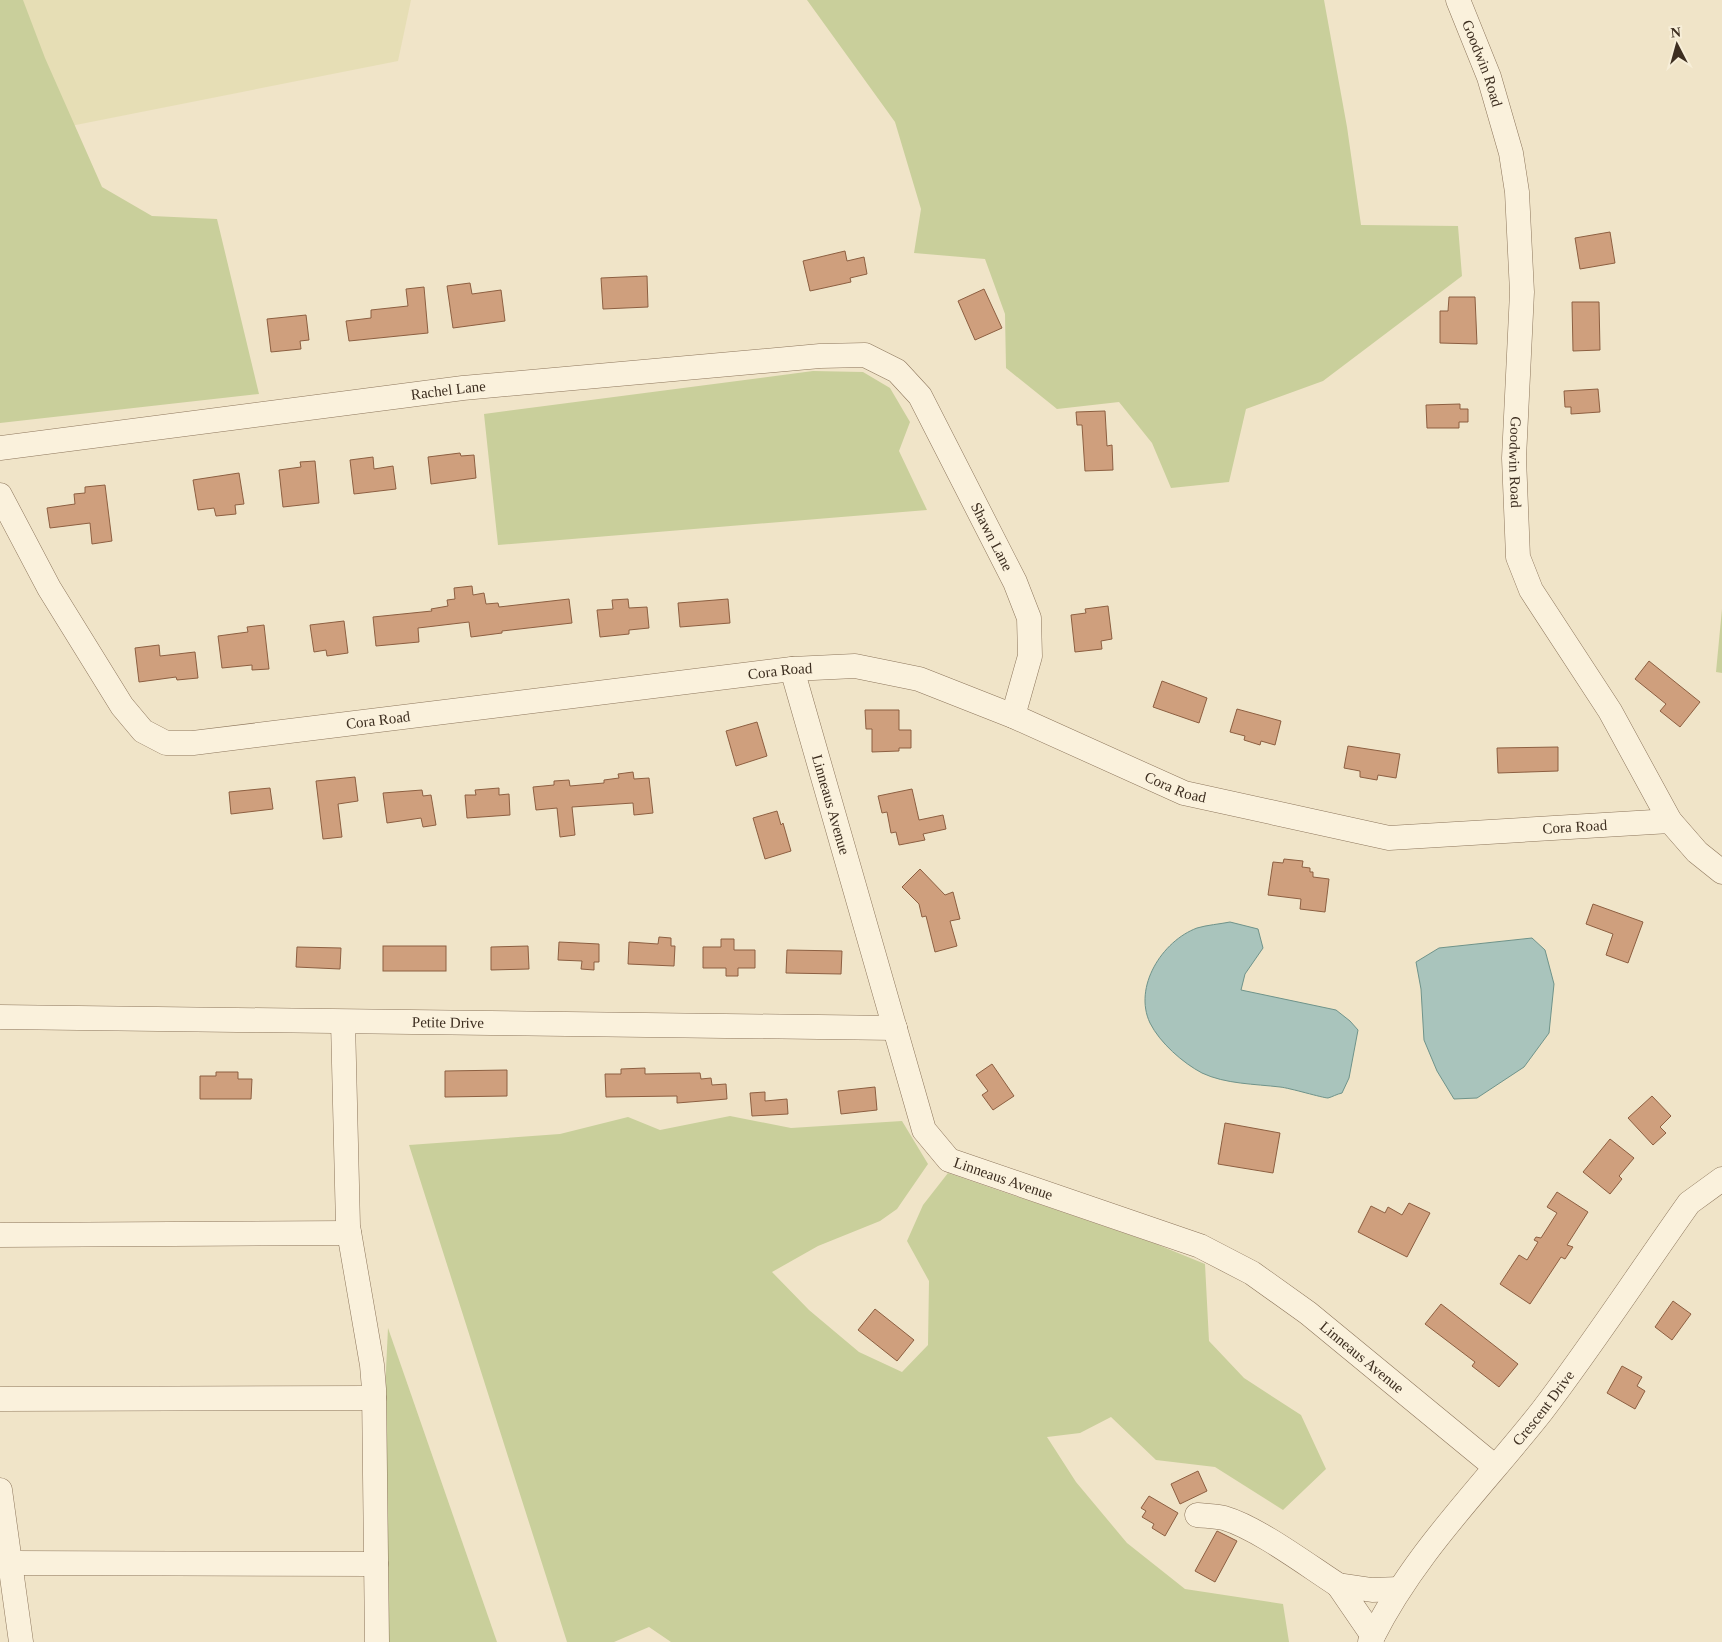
<svg xmlns="http://www.w3.org/2000/svg" width="1722" height="1642" font-family="Georgia,serif">
	<style>
		.farmland { fill: #e6deb5 }
		.green { fill: #c9cf9b }
		.water { fill: #a9c4bc; stroke: #6f938a }
		.building { fill: #cf9f7d; stroke: #8d5f41 }
		.lines { fill: none; stroke-linecap: round; stroke-linejoin: round }
		.minor-casing { stroke: #8d765c; stroke-width: 25 }
		.minor { stroke: #faf1dc; stroke-width: 24 }
		.labels { text-anchor: middle; stroke-width: 4; stroke-linejoin: round; paint-order: stroke }
		.street-label { font-size: 15px; fill: #3d2e20; stroke: #f7eed8 }
	</style>
	<rect width="100%" height="100%" fill="#f0e4c8"/>
	<polygon class="farmland" points="0,0 411,0 398,61 0,140"/>
	<g class="green">
		<polygon points="0,0 23,0 45,58 102,187 152,216 217,219 259,394 0,423"/>
		<polygon points="807,0 1324,0 1347,127 1361,225 1458,226 1462,276 1323,381 1246,409 1229,482 1171,488 1152,443 1119,402 1057,409 1006,368 1005,314 985,259 914,253 921,209 895,122"/>
		<polygon points="813,371 863,372 890,388 910,422 899,451 927,510 498,545 484,414"/>
		<polygon points="1722,609 1722,673 1716,672"/>
		<polygon points="730,1116 791,1128 902,1121 928,1164 897,1209 880,1221 818,1246 772,1272 809,1310 859,1352 902,1372 928,1345 929,1281 907,1241 923,1205 948,1173 1156,1244 1205,1264 1209,1341 1244,1378 1301,1415 1326,1469 1283,1510 1215,1467 1156,1460 1111,1417 1080,1433 1047,1437 1076,1482 1127,1543 1185,1589 1283,1604 1289,1642 671,1642 649,1627 614,1642 567,1642 409,1145 560,1134 628,1117 660,1130"/>
		<polygon points="388,1328 497,1642 373,1642"/>
	</g>
	<g class="water">
		<path d="M1230,922L1258,929L1263,948L1245,974L1241,990L1336,1010L1350,1021L1358,1030L1349,1078L1342,1093C1337,1094 1332,1097 1328,1098C1323,1098 1290,1088 1280,1087C1255,1084 1225,1084 1202,1073C1183,1063 1160,1043 1150,1023C1133,987 1162,941 1197,928C1207,925 1220,924 1230,922Z"/>
		<polygon points="1532,938 1545,950 1554,984 1549,1033 1524,1067 1477,1098 1454,1099 1437,1071 1424,1040 1421,989 1416,962 1439,948"/>
	</g>
	<g class="building">
		<polygon points="1610,232 1615,263 1580,269 1575,238"/>
		<polygon points="845,251 847,261 864,257 867,274 850,278 851,282 810,291 803,261"/>
		<polygon points="647,276 648,307 603,309 601,278"/>
		<polygon points="470,283 472,294 501,290 505,321 453,328 447,286"/>
		<polygon points="424,287 428,333 349,341 346,321 371,318 371,310 408,306 406,289"/>
		<polygon points="984,289 1002,328 975,340 958,301"/>
		<polygon points="1449,297 1475,297 1477,344 1440,343 1440,311 1448,311"/>
		<polygon points="1572,302 1599,302 1600,350 1573,351"/>
		<polygon points="306,315 309,340 300,341 301,349 271,352 267,319"/>
		<polygon points="1598,389 1600,412 1571,414 1571,407 1565,407 1564,391"/>
		<polygon points="1460,404 1460,409 1468,409 1468,422 1459,422 1459,428 1427,428 1426,405"/>
		<polygon points="1105,411 1107,446 1112,445 1113,470 1085,471 1082,425 1077,425 1076,412"/>
		<polygon points="460,453 461,456 474,455 476,478 431,484 428,457"/>
		<polygon points="373,457 374,469 393,466 396,489 354,494 350,460"/>
		<polygon points="315,461 319,503 283,507 279,470 301,467 300,462"/>
		<polygon points="239,473 244,504 235,505 236,514 216,516 214,508 198,510 193,480"/>
		<polygon points="105,485 112,541 92,544 90,523 50,528 47,508 75,504 74,494 85,493 85,487"/>
		<polygon points="472,586 473,595 484,593 486,604 498,603 499,607 569,599 572,623 502,631 502,633 471,637 469,622 418,628 419,642 376,646 373,617 432,611 431,609 448,606 447,600 455,599 454,588"/>
		<polygon points="628,599 629,608 647,607 649,628 629,630 629,634 600,637 597,610 613,609 612,600"/>
		<polygon points="728,599 730,623 680,627 678,603"/>
		<polygon points="1108,606 1112,639 1101,641 1102,649 1075,652 1071,615 1086,613 1085,609"/>
		<polygon points="344,621 348,653 327,656 326,650 314,652 310,625"/>
		<polygon points="264,625 269,669 252,670 252,665 222,668 218,636 248,632 247,627"/>
		<polygon points="159,645 160,656 195,652 198,678 177,680 176,677 139,682 135,648"/>
		<polygon points="1649,661 1700,702 1680,727 1660,711 1666,704 1635,679"/>
		<polygon points="1162,681 1207,698 1199,723 1153,707"/>
		<polygon points="1237,709 1281,721 1275,745 1261,741 1260,745 1244,740 1245,736 1230,732"/>
		<polygon points="865,710 899,710 899,730 911,730 911,748 899,748 899,751 872,752 872,729 866,729"/>
		<polygon points="757,722 767,756 736,766 726,731"/>
		<polygon points="1348,746 1400,754 1396,778 1378,775 1377,780 1360,777 1360,771 1344,768"/>
		<polygon points="1558,747 1558,771 1498,773 1497,748"/>
		<polygon points="633,772 634,779 649,778 653,813 634,815 633,803 572,807 575,835 560,837 557,808 536,810 533,787 554,785 554,781 569,780 570,786 604,783 604,780 619,778 618,774"/>
		<polygon points="355,777 358,801 338,804 342,837 323,839 316,781"/>
		<polygon points="270,788 273,809 231,814 229,792"/>
		<polygon points="499,788 499,795 509,794 510,815 467,818 465,795 476,795 475,790"/>
		<polygon points="912,789 919,820 943,815 946,829 923,834 925,840 899,845 896,832 891,833 887,812 882,813 878,796"/>
		<polygon points="422,790 423,796 431,795 436,825 423,827 421,818 387,823 383,793"/>
		<polygon points="777,811 781,825 783,823 791,851 765,859 753,818"/>
		<polygon points="1284,859 1303,861 1302,867 1310,868 1310,872 1313,872 1313,877 1329,879 1325,912 1300,909 1301,899 1268,895 1273,862 1283,863"/>
		<polygon points="920,869 945,895 953,892 960,919 950,921 957,946 935,952 926,916 922,917 919,904 902,887"/>
		<polygon points="1593,904 1643,922 1628,963 1606,955 1613,934 1586,924"/>
		<polygon points="659,937 671,938 671,946 675,946 674,966 628,964 629,942 658,944"/>
		<polygon points="721,939 734,939 734,950 755,950 755,968 738,968 738,976 726,976 726,968 703,968 703,947 721,947"/>
		<polygon points="559,942 599,944 599,962 594,962 594,970 581,969 582,961 558,960"/>
		<rect x="383" y="946" width="63" height="25"/>
		<polygon points="528,946 529,969 491,970 491,947"/>
		<polygon points="297,947 341,948 340,969 296,967"/>
		<polygon points="787,950 842,951 841,974 786,973"/>
		<polygon points="992,1064 1014,1096 993,1110 982,1095 988,1091 976,1075"/>
		<polygon points="645,1068 645,1074 700,1073 701,1079 711,1078 712,1085 726,1084 727,1099 677,1103 677,1096 606,1097 605,1074 621,1074 621,1069"/>
		<polygon points="507,1070 507,1096 445,1097 445,1071"/>
		<polygon points="216,1072 238,1072 238,1079 252,1079 251,1099 200,1099 200,1076 216,1076"/>
		<polygon points="875,1087 877,1110 841,1114 838,1091"/>
		<polygon points="765,1092 765,1101 787,1099 788,1114 752,1116 750,1093"/>
		<polygon points="1652,1096 1671,1116 1660,1127 1666,1133 1653,1145 1628,1118"/>
		<polygon points="1225,1123 1280,1133 1273,1173 1218,1164"/>
		<polygon points="1610,1139 1634,1158 1619,1176 1622,1179 1610,1194 1583,1172"/>
		<polygon points="1557,1192 1588,1212 1567,1245 1573,1247 1565,1259 1561,1257 1530,1304 1500,1284 1519,1255 1527,1260 1538,1242 1534,1240 1536,1237 1541,1238 1557,1213 1547,1207"/>
		<polygon points="1409,1203 1430,1213 1407,1257 1358,1232 1371,1206 1385,1213 1388,1207 1402,1215"/>
		<polygon points="1673,1301 1691,1314 1672,1340 1655,1327"/>
		<polygon points="1441,1304 1518,1364 1499,1387 1472,1366 1475,1362 1425,1324"/>
		<polygon points="875,1309 914,1340 897,1361 858,1330"/>
		<polygon points="1622,1366 1642,1377 1637,1386 1645,1391 1635,1409 1607,1393"/>
		<polygon points="1198,1471 1207,1491 1180,1504 1171,1484"/>
		<polygon points="1149,1496 1178,1513 1165,1536 1152,1528 1154,1524 1142,1517 1146,1511 1141,1508"/>
		<polygon points="1217,1531 1237,1541 1215,1582 1195,1571"/>
	</g>
	<g class="lines">
		<defs>
			<g id="minor">
				<path id="s1" d="M1458,0L1489,77L1511,153L1517,192L1522,292L1514,458L1518,557L1531,590L1610,711L1670,821L1697,852L1722,872"/>
				<path id="s2" d="M0,448L463,388L820,356L865,355L897,371L920,396L1015,582L1029,618L1030,656L1013,716"/>
				<path id="s3" d="M0,495L49,588L122,706L143,731L166,743H193L792,669L855,666L919,679L1013,716L1184,793L1389,838L1670,821"/>
				<path id="s4" d="M792,669L924,1130L949,1160L1200,1246L1252,1273L1308,1313L1494,1466"/>
				<path id="s5" d="M0,1017L895,1028"/>
				<polyline points="343,1022 348,1226 372,1365 374,1389 377,1642"/>
				<polyline points="0,1235 349,1233"/>
				<polyline points="0,1399 374,1398"/>
				<polyline points="0,1490 21,1642"/>
				<path d="M1197,1515C1206,1516 1215,1516 1224,1518C1258,1528 1307,1565 1338,1585"/>
				<polyline points="10,1563 376,1564"/>
				<polyline points="1373,1636 1338,1585 1372,1590 1399,1589"/>
				<path id="s6" d="M1370,1642C1412,1555 1483,1486 1542,1411C1593,1344 1640,1272 1689,1203L1722,1179"/>
			</g>
		</defs>
		<use href="#minor" class="minor-casing"/>
		<use href="#minor" class="minor"/>
	</g>
	<g class="labels">
		<g class="street-label">
			<text dy="5" stroke="none"><textPath href="#s1" startOffset="68">Goodwin Road</textPath></text>
			<text dy="5" stroke="none"><textPath href="#s2" startOffset="452">Rachel Lane</textPath></text>
			<text dy="5" stroke="none"><textPath href="#s1" startOffset="472">Goodwin Road</textPath></text>
			<text dy="5" stroke="none"><textPath href="#s2" startOffset="1098">Shawn Lane</textPath></text>
			<text dy="5" stroke="none"><textPath href="#s3" startOffset="921">Cora Road</textPath></text>
			<text dy="5" stroke="none"><textPath href="#s3" startOffset="516">Cora Road</textPath></text>
			<text dy="5" stroke="none"><textPath href="#s3" startOffset="1340">Cora Road</textPath></text>
			<text dy="5" stroke="none"><textPath href="#s4" startOffset="141">Linneaus Avenue</textPath></text>
			<text dy="5" stroke="none"><textPath href="#s3" startOffset="1746">Cora Road</textPath></text>
			<text dy="5" stroke="none"><textPath href="#s5" startOffset="448">Petite Drive</textPath></text>
			<text dy="5" stroke="none"><textPath href="#s4" startOffset="576">Linneaus Avenue</textPath></text>
			<text dy="5" stroke="none"><textPath href="#s4" startOffset="981">Linneaus Avenue</textPath></text>
			<text dy="5" stroke="none"><textPath href="#s6" startOffset="292">Crescent Drive</textPath></text>
		</g>
	</g>
	<g transform="translate(1677 45) rotate(354)" stroke="#f7eed8" stroke-width="4" paint-order="stroke">
	<path d="M0-4L9 19L0 12L-9 19Z" fill="#3d2e20"/>
	<text y="-8" font-size="14" font-weight="bold" text-anchor="middle" fill="#3d2e20">N</text>
	</g>
</svg>
